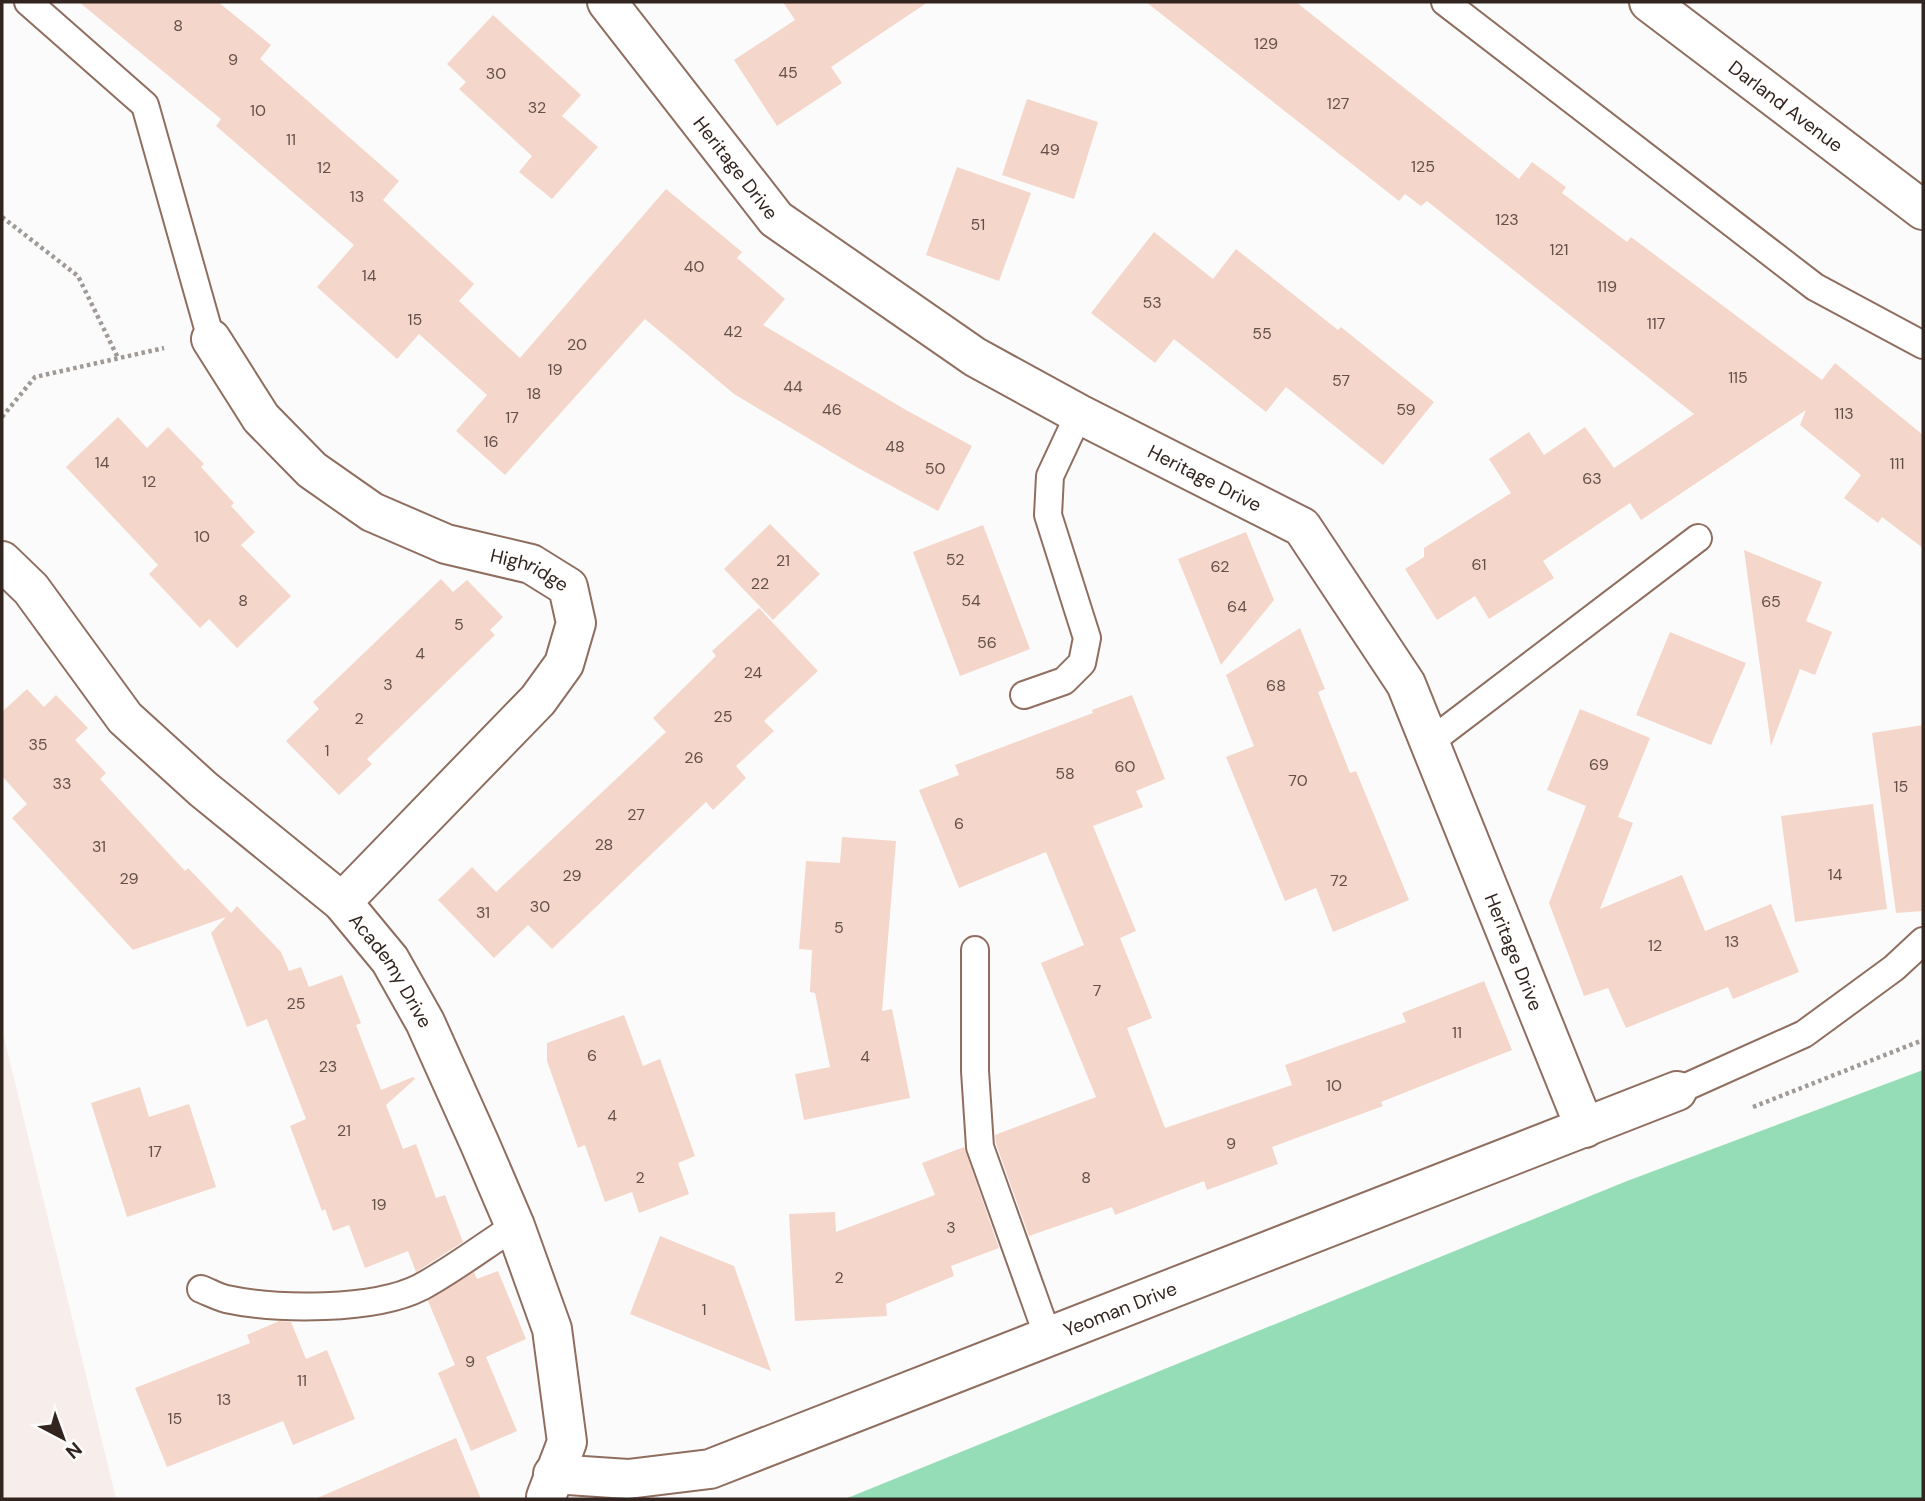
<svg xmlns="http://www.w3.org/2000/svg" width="1925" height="1501" font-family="'DM Sans',sans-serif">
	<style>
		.built { fill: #f7edea }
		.green { fill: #94ddb7 }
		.building { fill: #f5d6ca }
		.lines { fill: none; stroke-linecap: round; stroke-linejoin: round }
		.lane-casing { stroke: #8f6e60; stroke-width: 30 }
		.street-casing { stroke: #8f6e60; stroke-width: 42 }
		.secondary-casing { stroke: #8f6e60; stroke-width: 42 }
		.path { stroke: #a09a97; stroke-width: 4.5; stroke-dasharray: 3.5 3.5; stroke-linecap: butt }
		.lane { stroke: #fff; stroke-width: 26 }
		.street { stroke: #fff; stroke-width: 38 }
		.secondary { stroke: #fff; stroke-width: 38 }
		.labels { text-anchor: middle; stroke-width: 6; stroke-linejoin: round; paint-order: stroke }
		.number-label { font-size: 16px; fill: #635049 }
		.street-label { font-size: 19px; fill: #32241e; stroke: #fbfbfb }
	</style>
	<rect width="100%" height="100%" fill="#fbfbfb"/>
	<polygon class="built" points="2,1029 116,1499 2,1499"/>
	<polygon class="green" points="1923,1070 1923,1499 845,1499 1627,1181"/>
	<g class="building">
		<polygon points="79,2 218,2 271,45 260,59 399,181 383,200 474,284 459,301 520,358 666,189 742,252 737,258 785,299 763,325 906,410 972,446 938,511 858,468 734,394 645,319 505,475 456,431 487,395 419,334 397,359 317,287 354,245 216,126 221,119"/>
		<polygon points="783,2 928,2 831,67 842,83 777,126 734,60 795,20"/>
		<polygon points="1146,2 1296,2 1519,179 1532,162 1566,187 1562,193 1627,242 1631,237 1822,380 1835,363 1923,435 1923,548 1882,517 1878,523 1844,498 1861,475 1800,425 1806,410 1641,520 1630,503 1543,561 1554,578 1489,619 1475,596 1437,620 1405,569 1424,557 1424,548 1511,493 1489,459 1529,432 1544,455 1585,427 1614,468 1694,414 1427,201 1421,206 1405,194 1399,201"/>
		<polygon points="493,15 581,95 562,116 598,147 552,199 519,172 532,156 459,89 466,82 447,64"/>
		<polygon points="1027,99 1098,122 1074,199 1002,175"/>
		<polygon points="957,167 1031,193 999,281 926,255"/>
		<polygon points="1154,232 1213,279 1236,249 1338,330 1341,327 1434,402 1383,465 1286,387 1266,412 1174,339 1155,363 1091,313"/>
		<polygon points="118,417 147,448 168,427 204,464 201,467 234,503 231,506 255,532 241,545 291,596 237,648 209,619 200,628 149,574 158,565 66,467"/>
		<polygon points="770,524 820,574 773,620 724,569"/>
		<polygon points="983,525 1030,649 960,676 913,552"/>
		<polygon points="1246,532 1274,600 1221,665 1178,559"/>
		<polygon points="1744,550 1822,582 1806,621 1832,632 1815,675 1800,669 1771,746"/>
		<polygon points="441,579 453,592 467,580 503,617 490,630 495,635 367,759 372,764 339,795 286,741 319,709 313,702"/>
		<polygon points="759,608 818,671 764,721 774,731 736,766 746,778 713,810 706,802 552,949 528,925 494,958 438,900 472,867 496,892 666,732 653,718 716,656 712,651"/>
		<polygon points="1300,628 1325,689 1318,692 1350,773 1356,771 1409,900 1333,932 1316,888 1285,901 1226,757 1254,746 1226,675"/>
		<polygon points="1670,632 1746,663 1711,745 1636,715"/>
		<polygon points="27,689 44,707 56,695 88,728 75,740 106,773 100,779 185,871 188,868 231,913 237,906 281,952 289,971 301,967 309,987 342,975 361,1023 356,1025 381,1090 413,1077 415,1079 386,1105 403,1149 416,1144 436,1198 445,1195 463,1242 416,1272 408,1251 365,1268 349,1225 333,1231 325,1209 322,1211 290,1126 306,1119 267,1019 247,1027 211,933 226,917 133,950 12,818 27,804 2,776 2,712"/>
		<polygon points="1132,695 1165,779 1136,791 1143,807 1093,826 1136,931 1120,938 1152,1018 1127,1028 1165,1128 1292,1085 1285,1065 1406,1022 1402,1013 1484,981 1512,1050 1381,1102 1383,1106 1272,1147 1278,1164 1207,1190 1204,1181 1115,1215 1112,1207 1029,1236 996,1144 995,1135 1096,1097 1041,963 1084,945 1046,852 959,888 919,790 959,775 955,765 1093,713 1092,710"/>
		<polygon points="1580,709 1650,738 1618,817 1633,823 1600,909 1682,875 1705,931 1771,904 1799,972 1733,999 1728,987 1626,1028 1608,988 1584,996 1549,903 1586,806 1547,790"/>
		<polygon points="1923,725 1923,911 1896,913 1872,733"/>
		<polygon points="1873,804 1887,909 1795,922 1781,816"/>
		<polygon points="842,837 896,841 882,1011 892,1009 910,1098 804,1120 795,1074 830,1067 815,993 810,992 812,950 799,949 806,861 840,863"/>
		<polygon points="624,1015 643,1066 660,1059 695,1156 678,1163 689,1194 639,1213 632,1192 605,1202 585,1145 578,1148 547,1061 547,1043"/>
		<polygon points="140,1087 149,1117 189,1104 216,1187 127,1217 91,1103"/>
		<polygon points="964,1147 999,1248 951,1266 954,1276 886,1304 887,1316 795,1321 789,1214 835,1212 836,1232 935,1195 922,1163"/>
		<polygon points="660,1236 734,1266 771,1371 630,1314"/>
		<polygon points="498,1271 526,1339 486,1357 517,1431 471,1451 438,1373 455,1365 428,1301 474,1272 477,1279"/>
		<polygon points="279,1321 291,1322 306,1359 327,1350 355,1419 293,1445 283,1421 167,1467 135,1388 250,1343 247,1335"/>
		<polygon points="456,1438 481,1499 315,1499"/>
	</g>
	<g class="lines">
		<defs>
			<g id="lane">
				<polyline points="28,2 145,105 211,339"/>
				<polyline points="1445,2 1815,287 1923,345"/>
				<polyline points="1024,695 1064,681 1082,663 1087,638 1048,515 1050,476 1079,414"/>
				<polyline points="1430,742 1698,538"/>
				<polyline points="975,950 975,1071 980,1147 1048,1337"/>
				<polyline points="1677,1091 1804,1034 1894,968 1923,941"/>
				<path d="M201,1289C209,1292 218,1297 226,1299C277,1310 374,1311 421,1287C454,1269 484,1246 515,1226"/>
			</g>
			<g id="street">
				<path id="s1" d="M607,2L776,219L975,357L1079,414L1302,527L1406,684L1585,1128"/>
				<path id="s2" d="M211,339L261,418L312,470L372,512L446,544L531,564L568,587L576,623L564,664L538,700L342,902"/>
				<path id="s3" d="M2,561L31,589L125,718L203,789L342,902L390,960L425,1022L479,1142L515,1226L552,1329L567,1442L546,1497"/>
				<path id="s4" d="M553,1474L628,1479L710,1469L1677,1091"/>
			</g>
			<g id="secondary">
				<path id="s5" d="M1649,2L1923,210"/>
			</g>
		</defs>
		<use href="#lane" class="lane-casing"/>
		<use href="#street" class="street-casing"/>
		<use href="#secondary" class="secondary-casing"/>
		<g class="path">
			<polyline points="2,217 78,276 118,358"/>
			<polyline points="2,417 35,377 164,348"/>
			<polyline points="1753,1107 1923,1040"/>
		</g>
		<use href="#lane" class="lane"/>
		<use href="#street" class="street"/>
		<use href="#secondary" class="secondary"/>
	</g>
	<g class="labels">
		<g class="number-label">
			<text x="178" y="31">8</text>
			<text x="1266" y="49">129</text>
			<text x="233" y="65">9</text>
			<text x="788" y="78">45</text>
			<text x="496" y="79">30</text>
			<text x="1338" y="109">127</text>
			<text x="537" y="113">32</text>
			<text x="258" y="116">10</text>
			<text x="291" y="145">11</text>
			<text x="1050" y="155">49</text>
			<text x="1423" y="172">125</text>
			<text x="324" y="173">12</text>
			<text x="357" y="202">13</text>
			<text x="1507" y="225">123</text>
			<text x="978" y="230">51</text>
			<text x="1559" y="255">121</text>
			<text x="694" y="272">40</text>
			<text x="369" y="281">14</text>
			<text x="1607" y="292">119</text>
			<text x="1152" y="308">53</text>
			<text x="415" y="325">15</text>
			<text x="1656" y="329">117</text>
			<text x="733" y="337">42</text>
			<text x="1262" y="339">55</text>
			<text x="577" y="350">20</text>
			<text x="555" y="375">19</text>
			<text x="1738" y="383">115</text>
			<text x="1341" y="386">57</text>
			<text x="793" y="392">44</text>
			<text x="534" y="399">18</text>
			<text x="832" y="415">46</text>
			<text x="1406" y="415">59</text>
			<text x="1844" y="419">113</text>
			<text x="512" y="423">17</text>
			<text x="491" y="447">16</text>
			<text x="895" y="452">48</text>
			<text x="102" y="468">14</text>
			<text x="1897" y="469">111</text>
			<text x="935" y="474">50</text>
			<text x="1592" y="484">63</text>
			<text x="149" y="487">12</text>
			<text x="202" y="542">10</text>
			<text x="955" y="565">52</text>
			<text x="783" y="566">21</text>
			<text x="1479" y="570">61</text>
			<text x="1220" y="572">62</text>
			<text x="760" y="589">22</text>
			<text x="243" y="606">8</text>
			<text x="971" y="606">54</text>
			<text x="1771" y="607">65</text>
			<text x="1237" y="612">64</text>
			<text x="459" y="630">5</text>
			<text x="987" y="648">56</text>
			<text x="420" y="659">4</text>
			<text x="753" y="678">24</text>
			<text x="388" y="690">3</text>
			<text x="1276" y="691">68</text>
			<text x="723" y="722">25</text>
			<text x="359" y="724">2</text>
			<text x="38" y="750">35</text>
			<text x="327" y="756">1</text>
			<text x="694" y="763">26</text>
			<text x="1599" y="770">69</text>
			<text x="1125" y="772">60</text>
			<text x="1065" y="779">58</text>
			<text x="1298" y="786">70</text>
			<text x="62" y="789">33</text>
			<text x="1901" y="792">15</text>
			<text x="636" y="820">27</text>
			<text x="959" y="829">6</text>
			<text x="604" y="850">28</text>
			<text x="99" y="852">31</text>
			<text x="1835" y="880">14</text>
			<text x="572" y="881">29</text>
			<text x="129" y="884">29</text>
			<text x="1339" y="886">72</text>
			<text x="540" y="912">30</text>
			<text x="483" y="918">31</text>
			<text x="839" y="933">5</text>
			<text x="1732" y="947">13</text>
			<text x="1655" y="951">12</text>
			<text x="1097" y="996">7</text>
			<text x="296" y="1009">25</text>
			<text x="1457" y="1038">11</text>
			<text x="592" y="1061">6</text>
			<text x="865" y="1062">4</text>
			<text x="328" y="1072">23</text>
			<text x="1334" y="1091">10</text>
			<text x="612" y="1121">4</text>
			<text x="344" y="1136">21</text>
			<text x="1231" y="1149">9</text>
			<text x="155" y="1157">17</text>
			<text x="640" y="1183">2</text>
			<text x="1086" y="1183">8</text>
			<text x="379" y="1210">19</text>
			<text x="951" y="1233">3</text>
			<text x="839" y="1283">2</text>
			<text x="704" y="1315">1</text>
			<text x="470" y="1367">9</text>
			<text x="302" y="1386">11</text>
			<text x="224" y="1405">13</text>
			<text x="175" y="1424">15</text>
		</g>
		<g class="street-label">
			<text dy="7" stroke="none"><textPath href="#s5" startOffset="172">Darland Avenue</textPath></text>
			<text dy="7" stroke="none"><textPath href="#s1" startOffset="210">Heritage Drive</textPath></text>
			<text dy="7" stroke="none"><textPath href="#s1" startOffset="777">Heritage Drive</textPath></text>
			<text dy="7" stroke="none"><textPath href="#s2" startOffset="408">Highridge</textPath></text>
			<text dy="7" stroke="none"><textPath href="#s1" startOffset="1363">Heritage Drive</textPath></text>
			<text dy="7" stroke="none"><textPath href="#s3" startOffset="569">Academy Drive</textPath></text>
			<text dy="7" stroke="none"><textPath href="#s4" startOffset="598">Yeoman Drive</textPath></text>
		</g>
	</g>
	<rect width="1925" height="1501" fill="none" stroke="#32241e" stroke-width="7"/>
	<g transform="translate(63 1438) rotate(139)" stroke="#fbfbfb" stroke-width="5" paint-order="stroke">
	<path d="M0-5L12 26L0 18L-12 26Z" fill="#32241e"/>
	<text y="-10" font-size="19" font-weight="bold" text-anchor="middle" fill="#32241e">N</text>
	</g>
</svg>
